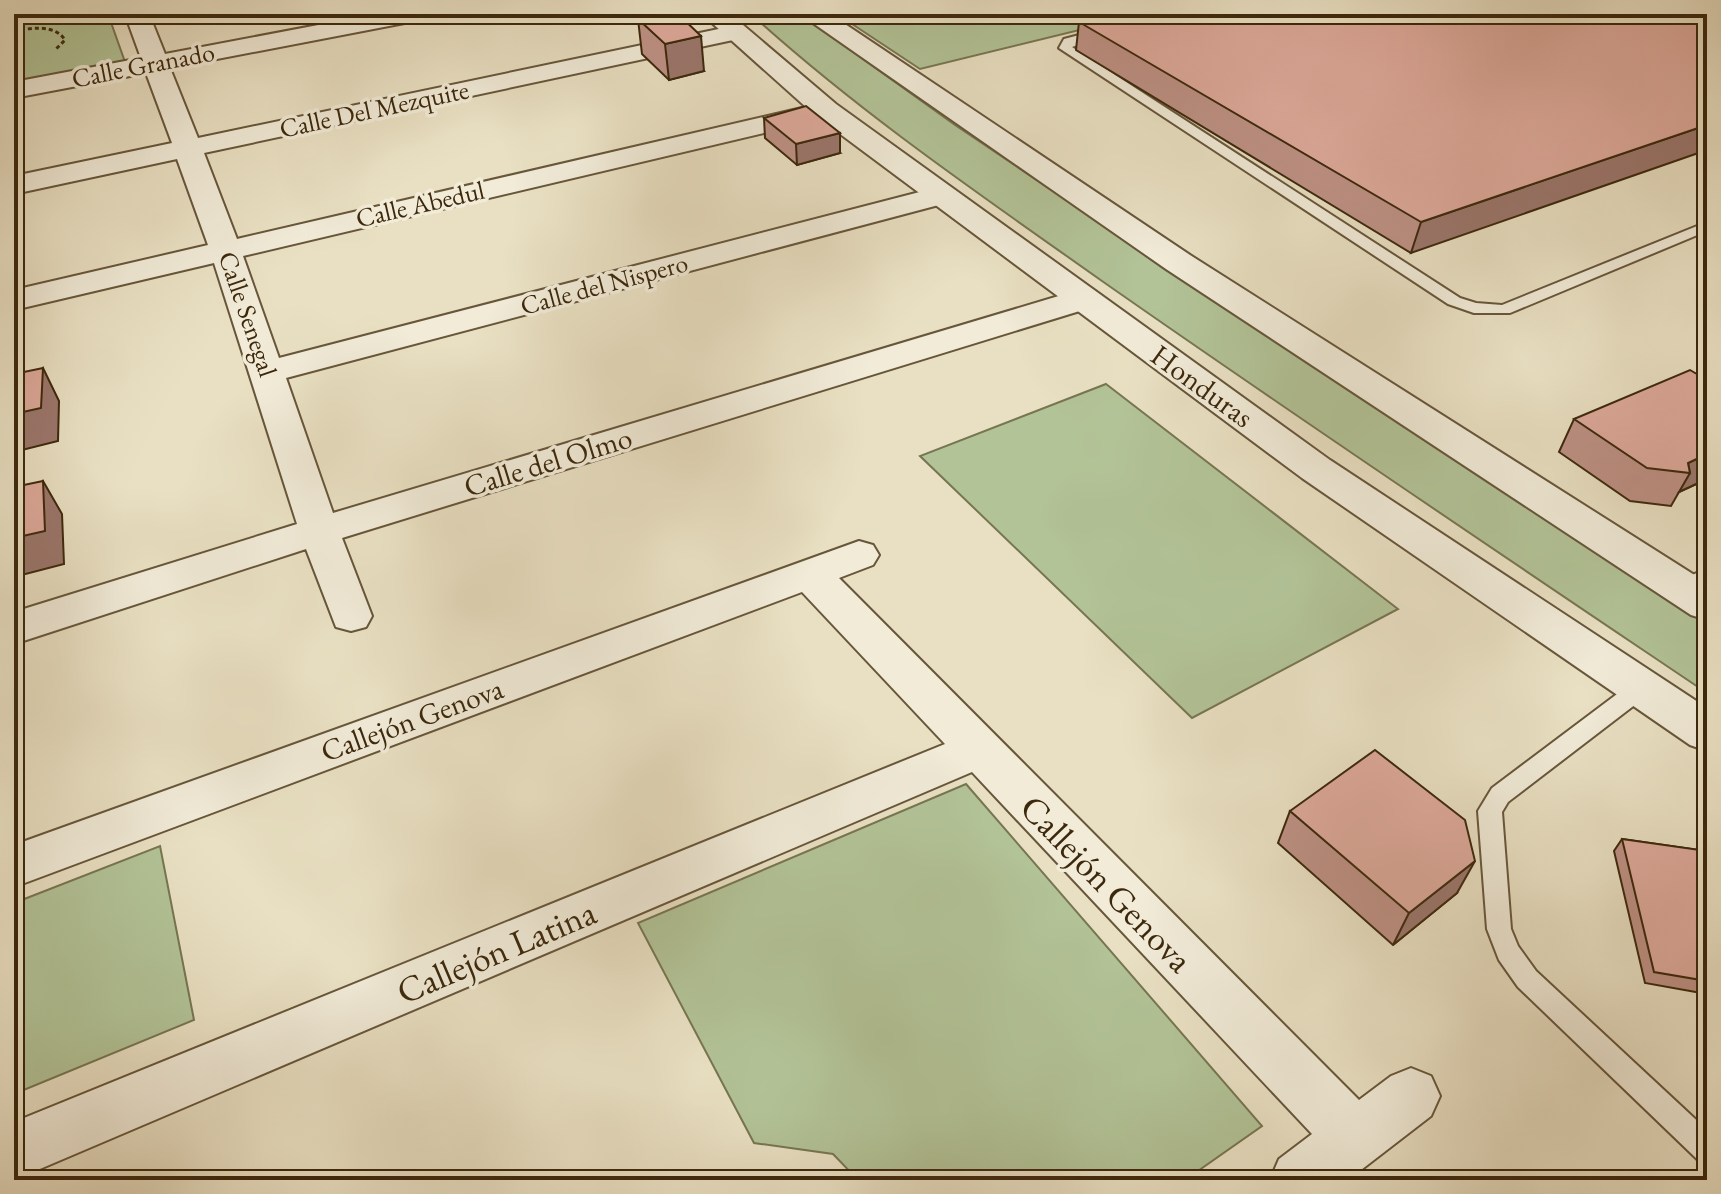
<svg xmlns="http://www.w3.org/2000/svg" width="1721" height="1194" font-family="'EB Garamond',serif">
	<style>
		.green { fill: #b2c397; stroke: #777652; stroke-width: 2 }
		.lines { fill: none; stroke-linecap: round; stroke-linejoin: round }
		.service-casing { stroke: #67563a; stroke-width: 4 }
		.minor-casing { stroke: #67563a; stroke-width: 4 }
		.tertiary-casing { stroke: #67563a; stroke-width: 4 }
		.path { stroke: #3c280c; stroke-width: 3; stroke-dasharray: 4 3; stroke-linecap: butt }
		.service { fill: #f1ebd8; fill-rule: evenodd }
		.minor { fill: #f1ebd8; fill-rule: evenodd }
		.tertiary { fill: #f1ebd8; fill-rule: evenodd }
		.wall { fill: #be9185; stroke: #3c280c; stroke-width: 2 }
		.shaded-wall { fill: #9b766c; stroke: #3c280c; stroke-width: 2 }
		.building { fill: #dda99b; stroke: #3c280c; stroke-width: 2 }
		.labels { text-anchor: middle; stroke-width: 7; stroke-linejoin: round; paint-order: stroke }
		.far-street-label { font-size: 26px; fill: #3c280c; stroke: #f1ebd8 }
		.street-label { font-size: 30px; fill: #3c280c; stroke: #f1ebd8 }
		.near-street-label { font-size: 36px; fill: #3c280c; stroke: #f1ebd8 }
	</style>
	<rect width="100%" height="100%" fill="#e9e0c3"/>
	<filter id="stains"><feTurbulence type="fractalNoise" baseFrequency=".0025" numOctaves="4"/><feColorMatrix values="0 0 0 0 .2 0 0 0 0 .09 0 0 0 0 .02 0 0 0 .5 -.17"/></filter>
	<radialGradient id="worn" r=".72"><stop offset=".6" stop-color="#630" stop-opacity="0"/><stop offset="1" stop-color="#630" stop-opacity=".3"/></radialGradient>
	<g class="green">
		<polygon points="65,14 108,14 125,62 14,83 14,23"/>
		<path d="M751,14H800L955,125L1110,229L1707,623V693C1505,557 1302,421 1102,281C982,196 860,113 751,14Z"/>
		<polygon points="837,14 1145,14 920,69"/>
		<polygon points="1106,384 1398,609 1192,718 920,456"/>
		<polygon points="966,784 1262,1126 1185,1180 858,1180 833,1154 754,1143 638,923"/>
		<polygon points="160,846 194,1020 14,1094 14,903"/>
	</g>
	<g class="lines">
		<defs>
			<g id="service">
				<polygon points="1102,29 1108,33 1106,35 1072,47 1460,298 1476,303 1502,305 1707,222 1707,231 1510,313 1474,313 1448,304 1059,48 1064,39"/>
				<polygon points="1707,568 1707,584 1690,593 1676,593 1673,588 1676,583"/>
				<polygon points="1641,680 1649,682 1652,688 1649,694 1508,802 1502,812 1511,929 1518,946 1536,971 1707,1130 1707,1163 1697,1159 1518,987 1499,960 1487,929 1478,811 1492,788 1633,682"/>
			</g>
			<g id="minor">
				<polygon points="125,14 149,14 165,54 376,14 427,14 424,19 415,21 170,68 198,138 733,26 742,28 745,33 742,38 733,40 204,153 237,239 819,104 829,106 833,112 829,118 819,120 243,256 279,358 939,187 950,190 954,196 950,202 286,378 333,513 1072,292 1084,289 1096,292 1100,299 1096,306 342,538 372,616 366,627 351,631 336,627 306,549 14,644 14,612 297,524 214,263 14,310 14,290 208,245 177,159 14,194 14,176 172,143 146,73 14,98 14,82 141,58"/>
				<polygon points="859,541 873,545 879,555 873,565 839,578 1359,1100 1391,1076 1411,1068 1431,1076 1440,1096 1431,1116 1348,1180 1270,1180 1279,1159 1312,1134 972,772 14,1180 14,1122 945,744 802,592 14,887 14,845"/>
			</g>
			<g id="tertiary">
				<polygon points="702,14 730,14 836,104 1330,460 1707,708 1707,751 1690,745 1302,478 816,116"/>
				<polygon points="800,14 830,14 1190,255 1707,583 1707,620 1691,615 1166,269"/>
			</g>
		</defs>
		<use href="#service" class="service-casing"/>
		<use href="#minor" class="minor-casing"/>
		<use href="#tertiary" class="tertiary-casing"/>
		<g class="path">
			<polyline points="14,21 55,14"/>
			<path d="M14,31C31,28 55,24 65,40L55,50"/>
		</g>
		<use href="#service" class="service"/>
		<use href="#minor" class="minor"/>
		<use href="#tertiary" class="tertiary"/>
	</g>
	<g class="wall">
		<polygon points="1707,14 1411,253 1076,50 1079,22"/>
		<polygon points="638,19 704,71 669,80 642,54"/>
		<polygon points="764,118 840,153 797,165 765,138"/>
		<polygon points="1707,380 1707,479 1679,492 1671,506 1630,501 1559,452 1574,419"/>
		<polygon points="1290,811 1457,893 1393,945 1278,843"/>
		<polygon points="1622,839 1707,851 1707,994 1645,983 1614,851"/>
	</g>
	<g class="shaded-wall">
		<polygon points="701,36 704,71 669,80 665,44"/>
		<polygon points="1707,125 1707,150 1411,253 1421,222"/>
		<polygon points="840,133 840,153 797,165 796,144"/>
		<polygon points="43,368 59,401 58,441 14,452 14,414"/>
		<polygon points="1707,454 1707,479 1679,492 1690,473 1688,463"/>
		<polygon points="43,481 62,514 64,564 14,577 14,538"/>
		<polygon points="1475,861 1457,893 1393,945 1409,913"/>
	</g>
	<g class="building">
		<polygon points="662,14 678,14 701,36 665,44 638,19"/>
		<polygon points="1111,14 1707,14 1707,125 1421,222 1079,22"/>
		<polygon points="806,106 840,133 796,144 764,118"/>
		<polygon points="43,368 41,408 14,414 14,374"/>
		<polygon points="1690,370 1707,380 1707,454 1688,463 1690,473 1647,468 1574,419"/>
		<polygon points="43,481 45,531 14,538 14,487"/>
		<polygon points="1375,750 1465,820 1475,861 1409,913 1290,811"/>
		<polygon points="1622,839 1707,851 1707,981 1654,972"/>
	</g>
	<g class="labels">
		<g class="far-street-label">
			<text transform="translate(143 65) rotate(-11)" y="9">Calle Granado</text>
			<text transform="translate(374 109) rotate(-12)" y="9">Calle Del Mezquite</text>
			<text transform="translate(420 204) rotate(-13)" y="9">Calle Abedul</text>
			<text transform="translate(604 284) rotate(-15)" y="9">Calle del Nispero</text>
			<text transform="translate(248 314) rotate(71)" y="9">Calle Senegal</text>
		</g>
		<g class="street-label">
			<text transform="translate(1202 386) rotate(36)" y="10">Honduras</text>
			<text transform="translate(548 462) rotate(-17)" y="10">Calle del Olmo</text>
			<text transform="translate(412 720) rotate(-20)" y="10">Callejón Genova</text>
		</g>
		<g class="near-street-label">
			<text transform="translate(1107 883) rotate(46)" y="13">Callejón Genova</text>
			<text transform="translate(496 951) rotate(-23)" y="13">Callejón Latina</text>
		</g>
	</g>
	<rect width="1721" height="1194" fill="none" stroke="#e9e0c3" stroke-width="48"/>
	<rect x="16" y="16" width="1689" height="1162" fill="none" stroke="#3c280c" stroke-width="4"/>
	<rect x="24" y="24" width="1673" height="1146" fill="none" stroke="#3c280c" stroke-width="2"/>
	<rect width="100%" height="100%" filter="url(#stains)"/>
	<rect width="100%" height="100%" fill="url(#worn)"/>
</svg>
